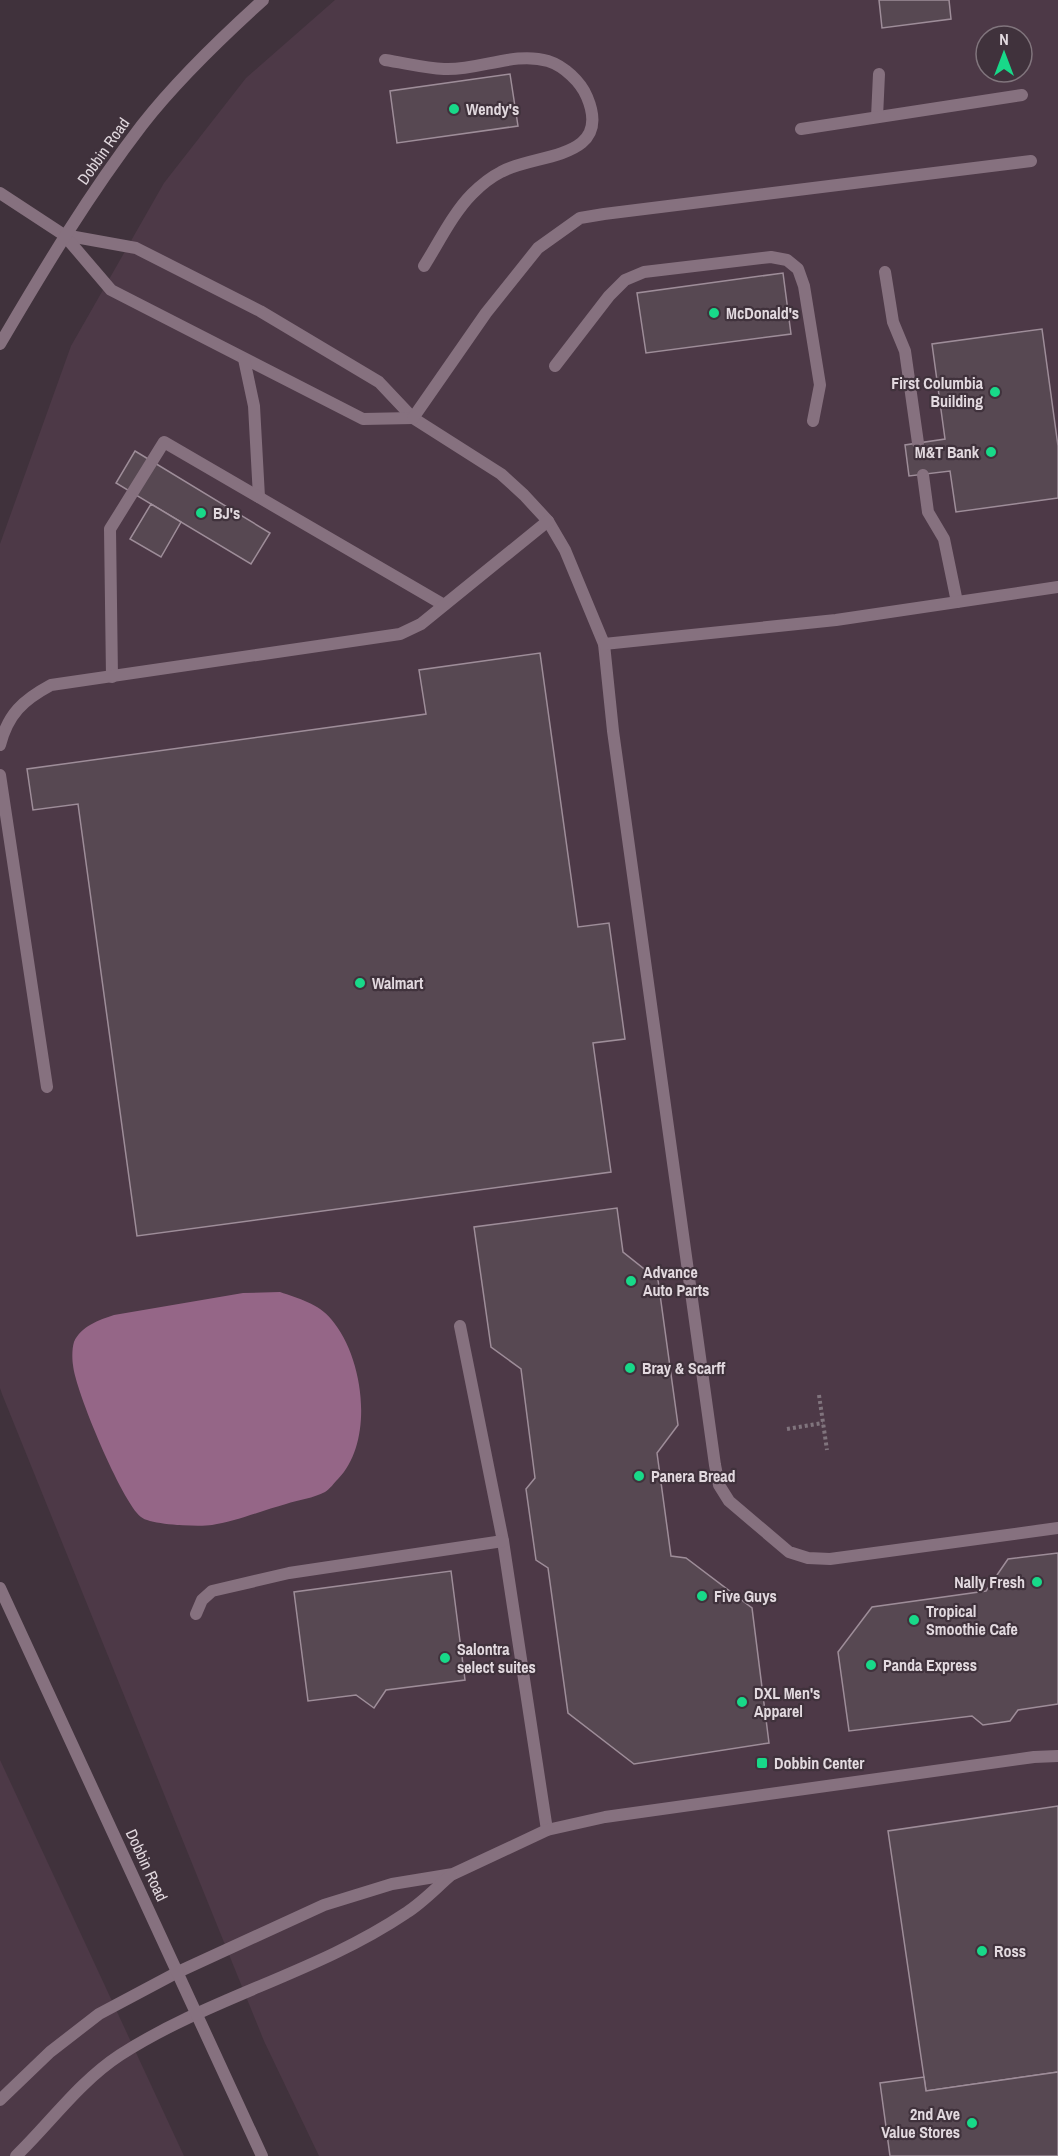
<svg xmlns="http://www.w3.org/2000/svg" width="1058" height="2156" font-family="'Archivo Narrow',sans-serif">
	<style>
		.built { fill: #4d3947; fill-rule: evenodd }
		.water { fill: #956687 }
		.building { fill: #574852; stroke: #9e8d99; stroke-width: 1.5 }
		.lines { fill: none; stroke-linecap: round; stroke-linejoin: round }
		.path { stroke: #80747d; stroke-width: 4; stroke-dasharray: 3 3; stroke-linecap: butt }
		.service { stroke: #86717f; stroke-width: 12 }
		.minor { stroke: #86717f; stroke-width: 12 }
		.tertiary { stroke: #86717f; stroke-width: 12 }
		.poi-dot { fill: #18d989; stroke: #40323c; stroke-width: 2 }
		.labels { text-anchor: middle; stroke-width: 4.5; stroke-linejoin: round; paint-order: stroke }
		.poi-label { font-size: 16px; font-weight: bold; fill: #e2d9df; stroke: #40323c; text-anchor: start }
		.street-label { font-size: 16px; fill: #e2d9df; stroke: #40323c }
	</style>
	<rect width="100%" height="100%" fill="#40323c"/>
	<g class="built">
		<path d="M335,0H1058V2156H319L264,2041L2,1394L0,1388V544L71,346L164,183L246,78ZM986,36H1022V72H986Z"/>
		<polygon points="0,1760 184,2156 0,2156"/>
	</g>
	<path class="water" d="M280,1292C298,1298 319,1304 331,1319C364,1357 375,1441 338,1479C334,1483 330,1489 325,1492C314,1498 298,1500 286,1504C264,1510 234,1522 212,1525C199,1527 150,1525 141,1517C122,1502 75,1390 73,1365C72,1359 72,1348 74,1342C81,1326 99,1320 114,1315L243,1293Z"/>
	<g class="building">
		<polygon points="879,0 949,0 951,19 882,28"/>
		<polygon points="510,74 518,126 397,143 390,91"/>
		<polygon points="783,273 791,334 646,353 637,293"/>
		<polygon points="1042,329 1058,446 1058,498 956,512 950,471 909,476 905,445 945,439 932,344"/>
		<polygon points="135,451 270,533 251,564 116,483"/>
		<polygon points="151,504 181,522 161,557 130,539"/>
		<polygon points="540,653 578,927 609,923 625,1039 593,1043 611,1172 137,1236 78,804 33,810 27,769 426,714 419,670"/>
		<polygon points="617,1208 623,1252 658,1280 678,1425 657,1453 671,1556 686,1558 752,1608 769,1743 634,1764 568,1713 548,1568 536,1560 526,1489 535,1478 521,1369 491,1347 474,1227"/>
		<polygon points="1058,1553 1058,1704 1018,1710 1010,1721 983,1725 972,1716 849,1731 838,1652 872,1607 986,1591 1008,1559"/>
		<polygon points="451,1571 465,1680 386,1690 374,1708 356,1695 308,1701 294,1592"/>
		<polygon points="1058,1806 1058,2072 926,2091 888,1831"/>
		<polygon points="1058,2072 1058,2156 890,2156 880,2083 924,2077 926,2091"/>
	</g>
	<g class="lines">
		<g class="path">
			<polyline points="819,1395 827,1450"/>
			<polyline points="787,1429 823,1423"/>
		</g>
		<g class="service">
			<path d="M385,60C405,63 425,68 444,69C478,71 514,51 548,61C564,66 581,82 587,97C614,161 534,153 501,172C491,177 479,187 472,194C453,213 438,244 424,266"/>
			<polyline points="877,117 879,74"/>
			<polyline points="801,129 1022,95"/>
			<polyline points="64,235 136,248 260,311 379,382 413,418 501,474 524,495 548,521 565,550 604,644 613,731 715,1465 719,1485 729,1501 789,1552 808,1558 830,1559 1058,1528"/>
			<polyline points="64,235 111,290 363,419 413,418"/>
			<polyline points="885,272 893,322 905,351 918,443"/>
			<polyline points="244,359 254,406 259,497"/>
			<polyline points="555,366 609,296 625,280 644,272 771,257 787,260 798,269 804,286 820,385 813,421"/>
			<polyline points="413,418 486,313 538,248 580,218 604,214 1031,161"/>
			<polyline points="923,475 928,512 944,539 957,602"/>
			<polyline points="604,644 836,620 1058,587"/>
			<polyline points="112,677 110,529 164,442 444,605"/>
			<path d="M0,745C8,714 23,700 51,685L400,634L421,624L548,521"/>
			<polyline points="0,775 47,1087"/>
			<polyline points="460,1326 503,1541 547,1830"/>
			<polyline points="196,1614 202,1600 212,1591 289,1573 503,1541"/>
			<polyline points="0,2100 50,2052 99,2014 178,1972 324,1905 392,1884 453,1874 547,1830 605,1817 1034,1757 1058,1756"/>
			<path d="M16,2156C51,2122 79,2082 120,2055C210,1997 317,1973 406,1913C422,1903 436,1888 451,1875"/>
		</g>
		<polyline class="minor" points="0,193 64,235"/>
		<g class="tertiary">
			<path d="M0,344C44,269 89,194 142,125C177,80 221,38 263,0"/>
			<polyline points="0,1588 262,2156"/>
		</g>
	</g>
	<g class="poi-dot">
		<circle cx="454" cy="109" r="6"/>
		<circle cx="714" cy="313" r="6"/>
		<circle cx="995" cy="392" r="6"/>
		<circle cx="991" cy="452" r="6"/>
		<circle cx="201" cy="513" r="6"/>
		<circle cx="360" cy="983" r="6"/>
		<circle cx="631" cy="1281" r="6"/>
		<circle cx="630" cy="1368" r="6"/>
		<circle cx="639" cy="1476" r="6"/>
		<circle cx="1037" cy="1582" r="6"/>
		<circle cx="702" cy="1596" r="6"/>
		<circle cx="914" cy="1620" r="6"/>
		<circle cx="445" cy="1658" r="6"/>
		<circle cx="871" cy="1665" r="6"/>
		<circle cx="742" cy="1702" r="6"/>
		<rect x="756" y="1757" width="12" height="12" rx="3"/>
		<circle cx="982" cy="1951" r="6"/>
		<circle cx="972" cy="2123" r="6"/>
	</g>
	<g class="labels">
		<g class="poi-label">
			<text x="466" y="115">Wendy's</text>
			<text x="726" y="319">McDonald's</text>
			<text x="983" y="389" text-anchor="end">First Columbia<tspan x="983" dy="18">Building</tspan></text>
			<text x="979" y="458" text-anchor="end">M&amp;T Bank</text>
			<text x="213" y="519">BJ's</text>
			<text x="372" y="989">Walmart</text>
			<text x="643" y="1278">Advance<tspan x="643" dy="18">Auto Parts</tspan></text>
			<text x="642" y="1374">Bray &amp; Scarff</text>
			<text x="651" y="1482">Panera Bread</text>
			<text x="1025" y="1588" text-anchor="end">Nally Fresh</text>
			<text x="714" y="1602">Five Guys</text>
			<text x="926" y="1617">Tropical<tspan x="926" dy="18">Smoothie Cafe</tspan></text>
			<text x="457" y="1655">Salontra<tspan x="457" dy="18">select suites</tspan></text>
			<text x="883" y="1671">Panda Express</text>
			<text x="754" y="1699">DXL Men's<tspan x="754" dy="18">Apparel</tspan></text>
			<text x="774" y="1769">Dobbin Center</text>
			<text x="994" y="1957">Ross</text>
			<text x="960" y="2120" text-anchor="end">2nd Ave<tspan x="960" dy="18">Value Stores</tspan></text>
		</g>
		<g class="street-label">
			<text transform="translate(103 151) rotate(-55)" y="6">Dobbin Road</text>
			<text transform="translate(147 1865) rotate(65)" y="6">Dobbin Road</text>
		</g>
	</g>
	<g transform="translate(1004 54)"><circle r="28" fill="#40323c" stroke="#81757d" stroke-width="1.5"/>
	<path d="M0-4.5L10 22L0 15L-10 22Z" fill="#18d989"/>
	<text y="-9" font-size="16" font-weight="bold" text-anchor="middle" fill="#e2d9df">N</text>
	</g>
</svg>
